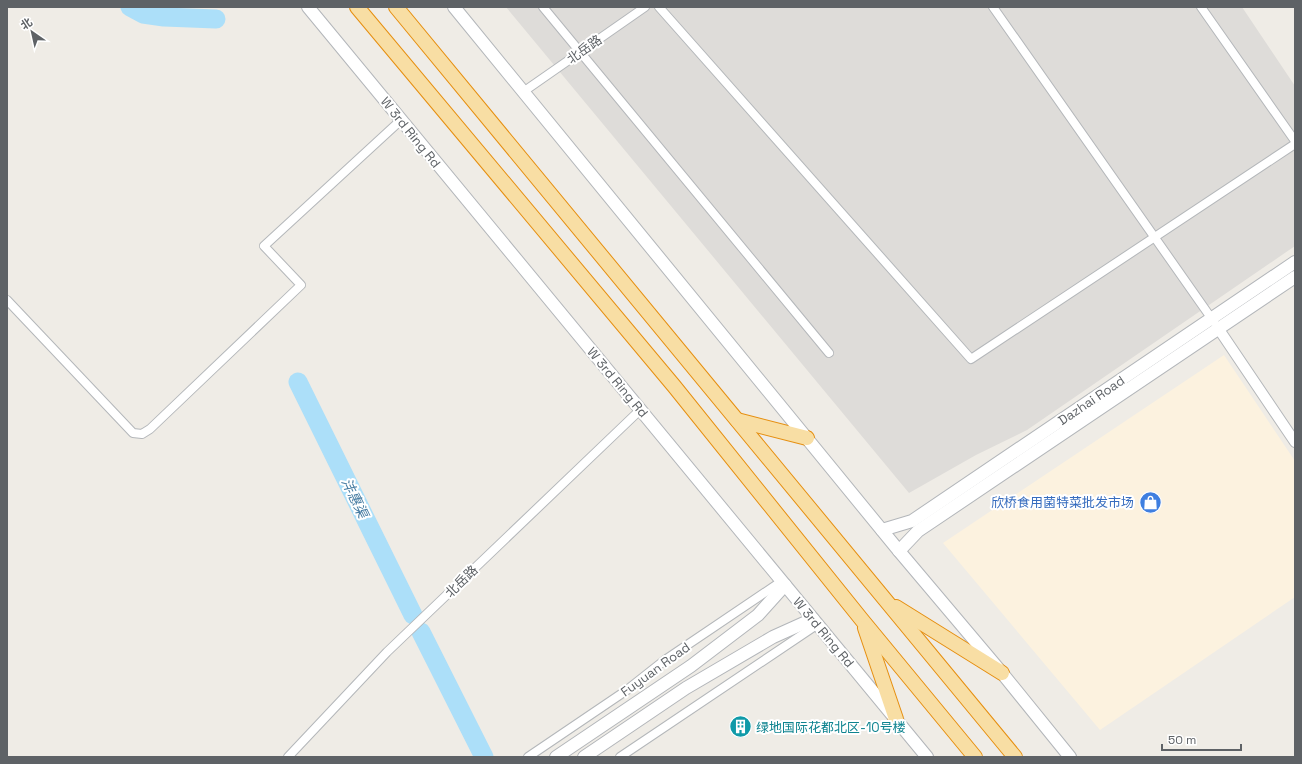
<svg xmlns="http://www.w3.org/2000/svg" width="1302" height="764" font-family="'Space Grotesk','Noto Sans SC',sans-serif">
	<style>
		.commercial { fill: #fcf2df }
		.industrial { fill: #dedcd9 }
		.lines { fill: none; stroke-linecap: round; stroke-linejoin: round }
		.river { stroke: #acdff9; stroke-width: 19 }
		.minor-casing { stroke: #b4b7ba; stroke-width: 10 }
		.tertiary-casing { stroke: #b4b7ba; stroke-width: 12 }
		.secondary-casing { stroke: #b3b6ba; stroke-width: 14 }
		.trunk-casing { stroke: #e68f10; stroke-width: 16 }
		.minor { stroke: #fff; stroke-width: 8 }
		.tertiary { stroke: #fff; stroke-width: 10 }
		.secondary { stroke: #fff; stroke-width: 12 }
		.trunk { stroke: #f8dea4; stroke-width: 14 }
		.labels { text-anchor: middle; stroke-width: 4; stroke-linejoin: round; paint-order: stroke }
		.street-label { font-size: 13px; fill: #5e6266; stroke: #fff }
		.shop-label { font-size: 13px; fill: #366cbe; stroke: #fff; text-anchor: end }
		.culture-label { font-size: 13px; fill: #0d838f; stroke: #fff; text-anchor: start }
		.water-label { font-size: 14px; font-style: italic; fill: #467ca2; stroke: #fff }
	</style>
	<rect width="100%" height="100%" fill="#efece6"/>
	<polygon class="commercial" points="1224,355 1295,461 1295,597 1100,730 943,543"/>
	<polygon class="industrial" points="506,7 1242,7 1295,86 1295,246 1027,430 976,455 909,493"/>
	<g class="lines">
		<g class="river">
			<polyline points="130,7 143,14 164,17 216,19"/>
			<polyline points="298,382 413,615"/>
			<polyline points="421,632 484,757"/>
		</g>
		<defs>
			<g id="minor">
				<polyline points="543,7 829,353"/>
				<polyline points="659,7 971,359 1295,144"/>
				<polyline points="993,7 1214,322"/>
				<polyline points="1201,7 1295,141"/>
				<polyline points="523,92 645,7"/>
				<polyline points="7,300 133,433 142,434 150,429 301,285 264,246 401,120"/>
				<polyline points="288,757 387,652 640,410"/>
				<polyline points="528,757 627,690 665,660 782,581"/>
				<polyline points="620,757 818,624"/>
			</g>
			<polyline id="tertiary" points="1218,328 1295,442"/>
			<g id="secondary">
				<polyline points="308,7 927,757"/>
				<polyline points="454,7 899,551 1002,673 1070,757"/>
				<polyline points="882,530 912,521 1295,262"/>
				<polyline points="899,551 918,531 1295,277"/>
				<polyline points="556,757 691,666 758,615 785,585"/>
				<polyline points="584,757 686,688 773,637 813,619"/>
			</g>
			<g id="trunk">
				<polyline points="357,7 674,386 862,620 975,757"/>
				<polyline points="396,7 1015,757"/>
				<polyline points="737,420 807,438"/>
				<polyline points="896,607 1002,673"/>
				<polyline points="865,628 896,719"/>
			</g>
		</defs>
		<use href="#minor" class="minor-casing"/>
		<use href="#tertiary" class="tertiary-casing"/>
		<use href="#secondary" class="secondary-casing"/>
		<use href="#trunk" class="trunk-casing"/>
		<use href="#minor" class="minor"/>
		<use href="#tertiary" class="tertiary"/>
		<use href="#secondary" class="secondary"/>
		<use href="#trunk" class="trunk"/>
	</g>
	<defs>
		<symbol id="shop-disc" viewBox="-11 -11 22 22"><circle r="9.5" fill="#3f7fe0" stroke="#fff"/><path d="M-5-2.5h2.3a2.7 3.5 0 0 1 5.4 0H5L5.5 6h-11ZM-1.5-2.5h3a1.5 2.3 0 0 0-3 0Z" fill="#fff"/></symbol>
		<symbol id="building-disc" viewBox="-11 -11 22 22"><circle r="9.5" fill="#0f9aa8" stroke="#fff"/><path d="M-4-6H4V6H1V3H-1V6H-4ZM-2.5-4.3h1.7v1.8h-1.7ZM.8-4.3h1.7v1.8H.8ZM-2.5-1h1.7V.8h-1.7ZM.8-1h1.7V.8H.8Z" fill="#fff"/></symbol>
	</defs>
	<g fill-rule="evenodd">
		<use href="#shop-disc" x="1138" y="490" width="25" height="25"/>
		<use href="#building-disc" x="728" y="714" width="25" height="25"/>
	</g>
	<g class="labels">
		<g class="street-label">
			<text transform="translate(584 49) rotate(-35)" y="5">北岳路</text>
			<text transform="translate(411 132) rotate(51)" y="5">W 3rd Ring Rd</text>
			<text transform="translate(618 382) rotate(50)" y="5">W 3rd Ring Rd</text>
			<text transform="translate(1091 400) rotate(-34)" y="5">Dazhai Road</text>
			<text transform="translate(461 581) rotate(-44)" y="5">北岳路</text>
			<text transform="translate(824 632) rotate(50)" y="5">W 3rd Ring Rd</text>
			<text transform="translate(655 669) rotate(-36)" y="5">Fuyuan Road</text>
		</g>
		<g class="shop-label">
			<text x="1134" y="507">欣桥食用菌特菜批发市场</text>
		</g>
		<g class="culture-label">
			<text x="756" y="732">绿地国际花都北区-10号楼</text>
		</g>
		<g class="water-label">
			<text transform="translate(355 498) rotate(64)" y="5">沣惠渠</text>
		</g>
	</g>
	<rect width="1302" height="764" fill="none" stroke="#5e6266" stroke-width="16"/>
	<g transform="translate(32 32) rotate(326)" stroke="#ffffff" stroke-width="3" paint-order="stroke">
	<path d="M0-3L7 15L0 10L-7 15Z" fill="#5e6266"/>
	<text y="-6" font-size="11" font-weight="bold" text-anchor="middle" fill="#5e6266">北</text>
	</g>
	<path d="M1162 744v6h79v-6" fill="none" stroke="#5e6266" stroke-width="2"/>
	<text x="1168" y="744" font-size="12" fill="#5e6266" stroke="#ffffff" stroke-width="3" paint-order="stroke">50 m</text>
</svg>
